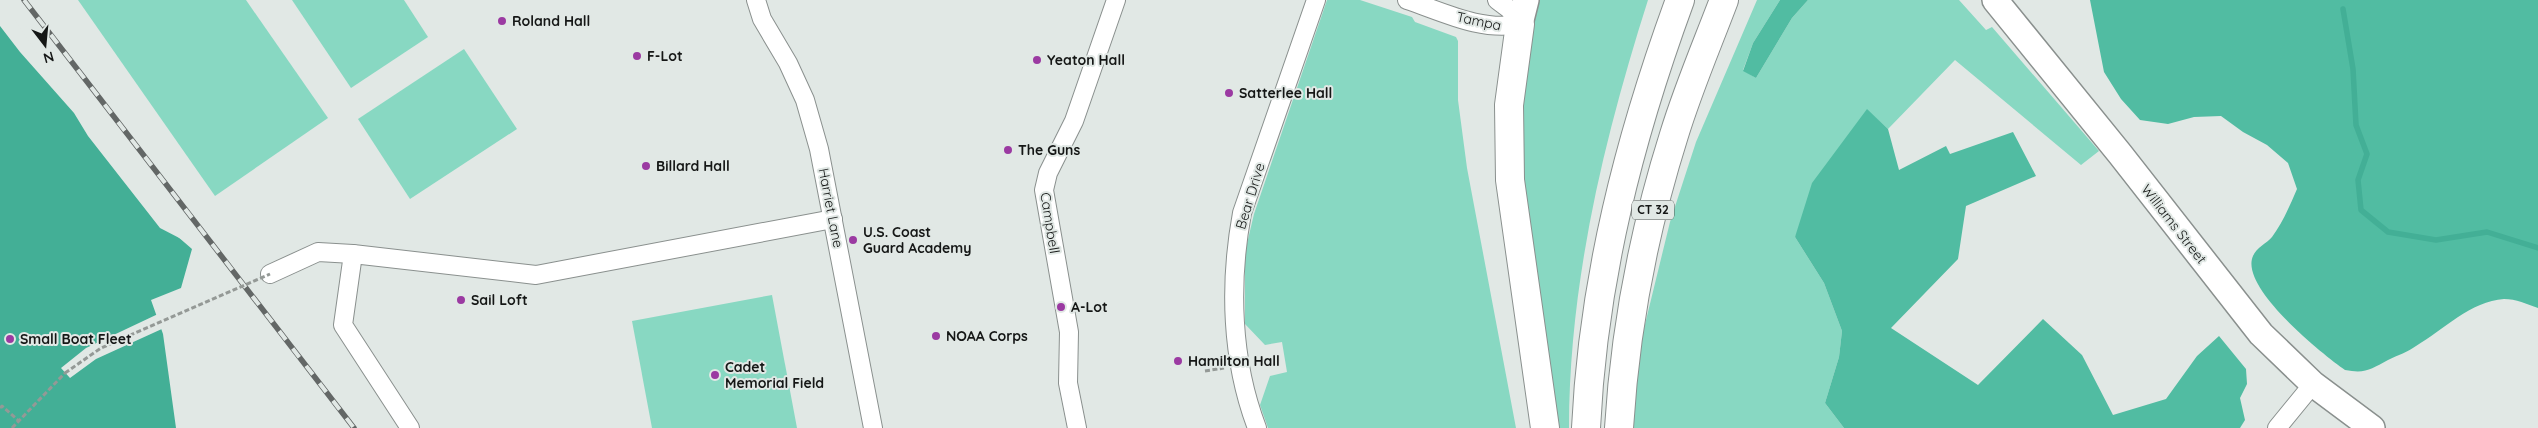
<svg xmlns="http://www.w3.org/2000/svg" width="2538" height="428" font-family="Quicksand,sans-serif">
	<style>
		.green { fill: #88d8c2 }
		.forest { fill: #51bca2 }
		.water { fill: #43af96 }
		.pier { fill: #e1e8e5 }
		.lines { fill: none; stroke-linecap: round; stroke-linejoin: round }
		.stream { stroke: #43af96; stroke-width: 5.5 }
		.street-casing { stroke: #8a908e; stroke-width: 20 }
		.secondary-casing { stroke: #8a908e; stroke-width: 28 }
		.highway-casing { stroke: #8a908e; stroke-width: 30 }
		.path { stroke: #949996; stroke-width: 3; stroke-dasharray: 5 2.5; stroke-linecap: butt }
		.street { stroke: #fff; stroke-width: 18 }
		.secondary { stroke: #fff; stroke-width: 25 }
		.highway { stroke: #fff; stroke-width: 28 }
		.rail-casing { stroke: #636766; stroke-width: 5.5 }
		.rail { stroke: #e1e8e5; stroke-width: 4; stroke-dasharray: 11; stroke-linecap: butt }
		.path-bridge { stroke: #949996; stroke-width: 3; stroke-dasharray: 5 2.5; stroke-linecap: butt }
		.poi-dot { fill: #9b3aa2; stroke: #e1e8e5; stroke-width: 2 }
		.labels { text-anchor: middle; stroke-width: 4; stroke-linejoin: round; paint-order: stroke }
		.shield { fill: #e1e8e5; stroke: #525654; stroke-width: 1 }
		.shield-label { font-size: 12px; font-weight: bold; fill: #151716 }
		.poi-label { font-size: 14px; font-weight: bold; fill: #151716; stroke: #e1e8e5; text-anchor: start }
		.street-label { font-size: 14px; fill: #151716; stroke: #e1e8e5 }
	</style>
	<rect width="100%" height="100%" fill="#e1e8e5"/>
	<g class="green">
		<polygon points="78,0 246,0 328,118 215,196"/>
		<polygon points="292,0 404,0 428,37 351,88"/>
		<polygon points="1327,0 1360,0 1412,17 1415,22 1456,37 1458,41 1458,100 1467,168 1516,428 1268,428 1260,405 1270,376 1287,372 1282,342 1265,345 1245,324 1245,252 1254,214"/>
		<path d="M1538,0H1648C1604,138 1569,283 1569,428H1551L1516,195L1515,79Z"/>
		<polygon points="1757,0 1780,0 1753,43 1743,70 1756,78 1792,18 1808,0 1959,0 1986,30 1992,27 2099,151 2081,165 1955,60 1888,129 1867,110 1795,237 1824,283 1842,331 1839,357 1825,403 1844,428 1632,428 1636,361 1670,222 1696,142"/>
		<polygon points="464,49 517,129 410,199 358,119"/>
		<polygon points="772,295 797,428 652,428 632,321"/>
	</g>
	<g class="forest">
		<polygon points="1780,0 1808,0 1792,18 1756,78 1743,71 1753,43"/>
		<path d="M2090,0H2538V308C2527,304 2516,299 2504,299C2471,301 2443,330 2416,346C2408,352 2398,355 2388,360C2371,369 2366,374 2345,370C2322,354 2239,287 2253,256C2256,248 2267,243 2272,237C2283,222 2290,205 2297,189L2288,163L2267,145L2243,132L2221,116L2194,117L2168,124L2140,120L2121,99L2104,72Z"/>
		<polygon points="1867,109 1888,129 1899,170 1946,146 1950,154 2013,132 2036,176 1966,206 1958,259 1891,328 1978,385 2043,319 2082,355 2113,415 2166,399 2197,356 2219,336 2246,369 2247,384 2240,398 2245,420 2240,428 1844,428 1825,403 1839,357 1842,331 1824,283 1795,237 1812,183"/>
	</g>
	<polygon class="water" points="0,8 177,236 192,249 181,288 151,300 163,334 176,428 0,428"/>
	<g class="pier">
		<polygon points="0,5 15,20 37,53 76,99 178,235 187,242 160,228 88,136 74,113 20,52 0,26"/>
		<polygon points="158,314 164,328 96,359 70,378 61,368 86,348"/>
	</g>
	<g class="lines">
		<polyline class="stream" points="2343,9 2353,69 2356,125 2367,154 2358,180 2361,210 2388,232 2436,240 2487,232 2538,248"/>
		<defs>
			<g id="street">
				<polyline points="756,0 762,19 788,63 805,100 819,149 873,428"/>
				<path d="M1407,0C1443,12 1482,32 1520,24L1509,9L1497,0"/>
				<polyline points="270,274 318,252 353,254"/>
				<polyline points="410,428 343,325 353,254 536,275 833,219"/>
				<polyline points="1077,428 1068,383 1069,332 1044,190 1048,173 1074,121 1116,0"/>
				<path d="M1257,428C1231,360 1229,284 1242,213L1316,0"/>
				<polyline points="2277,428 2313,384"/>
			</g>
			<g id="secondary">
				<polyline points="1995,0 2120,154 2261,334 2313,384 2372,428"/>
				<polyline points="1520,24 1526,0"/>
			</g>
			<g id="highway">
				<polyline points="1520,24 1509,105 1510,180 1545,428"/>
				<path d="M1586,428C1593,280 1629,139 1680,0"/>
				<path d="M1619,428C1625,329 1644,230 1674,135C1688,89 1707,45 1724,0"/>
			</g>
		</defs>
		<use href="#street" class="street-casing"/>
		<use href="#secondary" class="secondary-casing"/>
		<use href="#highway" class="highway-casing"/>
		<g class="path">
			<polyline points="1205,371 1224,368"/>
			<polyline points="0,408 2,406 19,421"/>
			<polyline points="12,428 65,373"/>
		</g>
		<use href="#street" class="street"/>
		<use href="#secondary" class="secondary"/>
		<use href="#highway" class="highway"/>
		<defs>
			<polyline id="rail" points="24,0 354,428"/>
		</defs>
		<use href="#rail" class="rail-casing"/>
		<use href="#rail" class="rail"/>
		<polyline class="path-bridge" points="65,373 101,348 270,274"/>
	</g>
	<g class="poi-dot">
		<circle cx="502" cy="21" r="5"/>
		<circle cx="637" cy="56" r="5"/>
		<circle cx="1037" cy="60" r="5"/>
		<circle cx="1229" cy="93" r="5"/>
		<circle cx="1008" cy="150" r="5"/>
		<circle cx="646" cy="166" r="5"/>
		<circle cx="853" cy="240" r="5"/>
		<circle cx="461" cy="300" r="5"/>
		<circle cx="1061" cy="307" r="5"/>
		<circle cx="936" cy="336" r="5"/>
		<circle cx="10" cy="339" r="5"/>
		<circle cx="1178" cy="361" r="5"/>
		<circle cx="715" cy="375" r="5"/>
	</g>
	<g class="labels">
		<rect class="shield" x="1632" y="200.5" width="42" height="19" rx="4"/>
		<g class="shield-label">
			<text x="1653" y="214">CT 32</text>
		</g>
		<g class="poi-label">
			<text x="512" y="26">Roland Hall</text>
			<text x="647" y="61">F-Lot</text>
			<text x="1047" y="65">Yeaton Hall</text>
			<text x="1239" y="98">Satterlee Hall</text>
			<text x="1018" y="155">The Guns</text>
			<text x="656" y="171">Billard Hall</text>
			<text x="863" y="237">U.S. Coast<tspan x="863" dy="16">Guard Academy</tspan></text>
			<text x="471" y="305">Sail Loft</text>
			<text x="1071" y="312">A-Lot</text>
			<text x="946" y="341">NOAA Corps</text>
			<text x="20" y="344">Small Boat Fleet</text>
			<text x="1188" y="366">Hamilton Hall</text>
			<text x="725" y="372">Cadet<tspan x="725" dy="16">Memorial Field</tspan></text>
		</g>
		<g class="street-label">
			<text transform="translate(1479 21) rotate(12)" y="5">Tampa</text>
			<text transform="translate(1250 196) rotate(-73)" y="5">Bear Drive</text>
			<text transform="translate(831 208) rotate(79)" y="5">Harriet Lane</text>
			<text transform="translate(1050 223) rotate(81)" y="5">Campbell</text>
			<text transform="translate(2174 224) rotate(52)" y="5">Williams Street</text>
		</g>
	</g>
	<g transform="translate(45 45) rotate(164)" stroke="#e1e8e5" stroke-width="4" paint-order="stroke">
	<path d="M0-4L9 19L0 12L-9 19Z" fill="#151716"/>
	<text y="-8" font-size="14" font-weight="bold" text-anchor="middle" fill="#151716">N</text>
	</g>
</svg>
